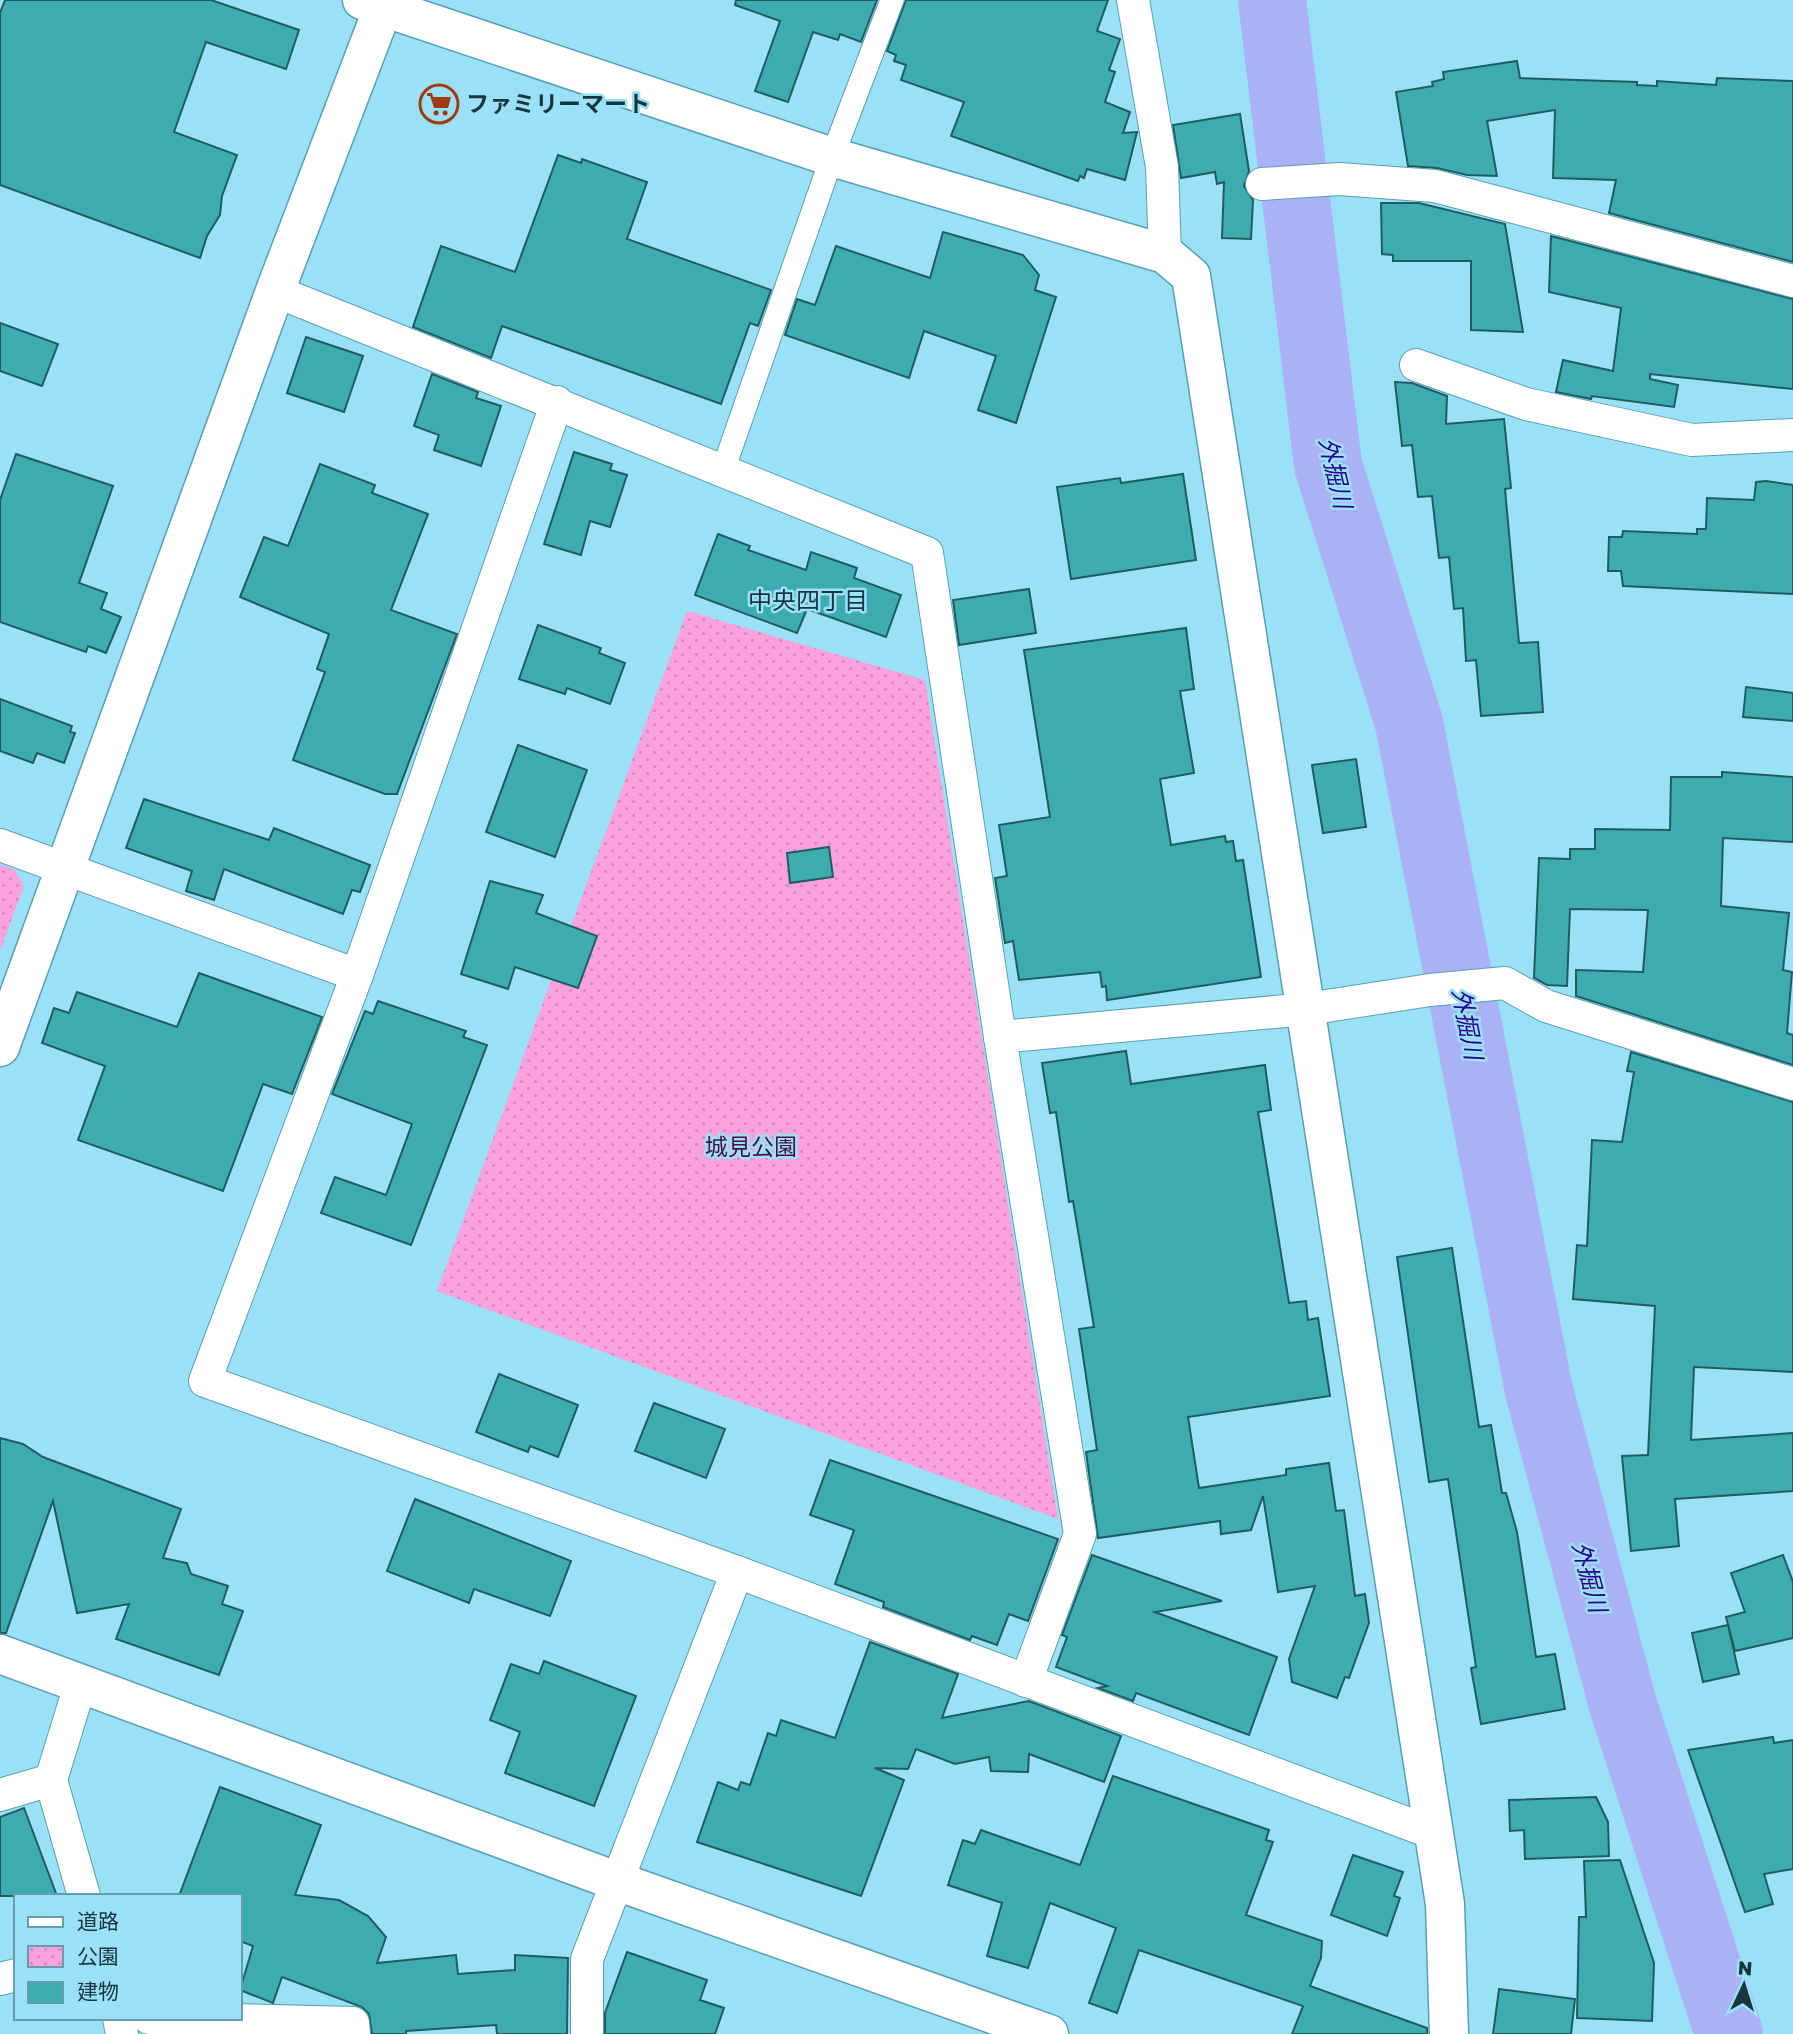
<svg xmlns="http://www.w3.org/2000/svg" width="1793" height="2034" font-family="'Golos Text','Noto Sans JP',sans-serif">
	<style>
		.park { fill: url(#park-dots) }
		.lines { fill: none; stroke-linecap: round; stroke-linejoin: round }
		.river { stroke: #aab1f5; stroke-width: 68 }
		.building { fill: #3eabb0; stroke: #205d5f; stroke-width: 2 }
		.pedestrian-casing { stroke: #599fb3; stroke-width: 25 }
		.minor-casing { stroke: #599fb3; stroke-width: 34 }
		.tertiary-casing { stroke: #599fb3; stroke-width: 41 }
		.pedestrian { stroke: #fff; stroke-width: 23 }
		.minor { stroke: #fff; stroke-width: 32 }
		.tertiary { stroke: #fff; stroke-width: 38 }
		.labels { text-anchor: middle; stroke-width: 5; stroke-linejoin: round; paint-order: stroke }
		.poi-label { font-size: 23px; font-weight: bold; fill: #18363f; stroke: #9ae1f7; text-anchor: start }
		.park-label { font-size: 23px; fill: #4e0a3f; stroke: #9ae1f7 }
		.water-label { font-size: 24px; font-style: italic; fill: #2b008e; stroke: #9ae1f7 }
		.neighbourhood-label { font-size: 24px; fill: #18363f; stroke: #9ae1f7 }
	</style>
	<defs>
		<pattern id="park-dots" width="8" height="8" patternUnits="userSpaceOnUse" patternTransform="scale(1.75)"><rect width="8" height="8" fill="#fba1de"/><path d="M2 2h.1M6 6h.1" fill="none" stroke="#d68bc0" stroke-width="1.8" stroke-linecap="round"/></pattern>
	</defs>
	<rect width="100%" height="100%" fill="#9ae1f7"/>
	<g class="park">
		<polygon points="687,611 925,680 1058,1519 437,1291"/>
		<polygon points="0,865 15,870 24,886 0,951"/>
	</g>
	<g class="lines">
		<polyline class="river" points="1272,0 1328,465 1409,723 1539,1391 1623,1705 1729,2034"/>
	</g>
	<g class="building">
		<polygon points="5,0 211,0 299,30 286,69 206,42 174,132 237,155 222,196 220,215 207,236 200,258 0,185 0,13"/>
		<polygon points="736,0 877,0 861,42 840,34 838,40 813,32 788,102 755,91 780,21 735,5"/>
		<polygon points="906,0 1108,0 1097,31 1120,39 1109,70 1115,72 1105,102 1130,112 1123,133 1137,132 1125,180 1087,169 1084,178 1080,176 1078,181 951,136 964,102 901,80 906,65 894,61 896,55 887,51"/>
		<polygon points="1517,61 1520,78 1637,82 1637,85 1657,86 1657,81 1716,85 1717,78 1793,81 1793,262 1609,213 1616,180 1553,178 1555,110 1487,121 1497,176 1467,175 1437,168 1408,166 1396,92 1433,86 1432,82 1444,79 1443,72"/>
		<polygon points="1240,114 1249,171 1244,186 1253,200 1251,239 1222,238 1224,182 1217,184 1215,172 1181,178 1173,125"/>
		<polygon points="558,155 581,163 582,159 647,182 627,239 771,290 758,326 750,323 721,404 502,326 491,358 413,327 441,246 515,272"/>
		<polygon points="1381,203 1419,203 1505,224 1523,332 1471,330 1471,261 1393,261 1393,255 1382,254"/>
		<polygon points="943,232 1023,255 1039,275 1035,290 1056,297 1016,423 978,410 996,356 924,331 909,378 785,335 797,299 815,305 836,246 930,278"/>
		<polygon points="1551,236 1793,299 1793,389 1650,374 1650,379 1678,385 1674,407 1592,396 1591,399 1556,392 1563,360 1613,371 1621,308 1549,292"/>
		<polygon points="0,323 58,344 42,386 0,371"/>
		<polygon points="306,337 363,356 344,412 287,393"/>
		<polygon points="432,374 478,392 476,398 501,406 481,466 434,450 439,435 414,426"/>
		<polygon points="1395,382 1412,383 1447,396 1446,424 1504,419 1511,488 1505,489 1519,643 1538,642 1543,712 1481,716 1476,660 1466,661 1463,608 1454,609 1449,557 1439,558 1432,496 1418,497 1412,445 1402,446"/>
		<polygon points="574,452 612,464 610,470 627,475 610,527 590,521 581,555 544,544"/>
		<polygon points="16,454 113,486 79,583 107,593 101,609 121,617 106,653 88,646 86,652 0,622 0,500"/>
		<polygon points="320,464 375,485 372,493 428,514 391,610 457,634 397,794 385,794 293,760 325,672 317,669 329,634 240,597 264,537 288,546"/>
		<polygon points="1183,474 1196,560 1071,579 1057,487 1120,478 1121,483"/>
		<polygon points="1766,481 1793,485 1793,594 1623,586 1621,571 1608,571 1609,537 1622,537 1623,531 1697,534 1697,529 1706,529 1707,498 1754,500 1756,482"/>
		<polygon points="718,534 750,546 748,550 806,570 811,552 857,568 854,578 901,595 886,637 807,609 797,633 695,595"/>
		<polygon points="1029,589 1036,633 959,645 953,600"/>
		<polygon points="538,625 601,648 599,653 625,663 610,704 567,688 565,694 519,679"/>
		<polygon points="1186,628 1194,689 1180,691 1194,773 1160,779 1171,845 1225,836 1226,842 1233,841 1236,861 1243,860 1261,977 1107,1000 1106,986 1102,987 1100,972 1019,980 1013,941 1005,943 995,878 1007,876 999,825 1050,817 1024,650"/>
		<polygon points="1746,687 1793,693 1793,721 1743,717"/>
		<polygon points="0,699 72,726 70,732 75,733 64,763 37,753 33,763 0,751"/>
		<polygon points="518,745 587,770 555,857 486,832"/>
		<polygon points="1356,759 1366,827 1323,833 1312,765"/>
		<polygon points="1722,772 1793,777 1793,842 1723,838 1721,906 1789,913 1783,970 1792,972 1787,1033 1793,1035 1793,1065 1576,996 1576,970 1643,972 1648,910 1570,909 1567,986 1547,985 1534,978 1539,858 1570,859 1570,849 1595,849 1595,829 1670,830 1671,777 1722,777"/>
		<polygon points="144,799 269,840 274,828 370,865 360,892 352,890 343,914 224,869 214,900 186,891 192,871 126,848"/>
		<polygon points="829,847 833,877 790,883 787,853"/>
		<polygon points="490,881 543,895 536,913 597,936 578,988 515,967 508,989 461,974"/>
		<polygon points="199,973 322,1017 292,1094 263,1084 223,1191 78,1140 105,1066 42,1043 54,1008 69,1013 77,992 177,1027"/>
		<polygon points="378,1001 466,1031 463,1037 487,1045 411,1245 321,1213 335,1177 386,1195 412,1124 332,1094 365,1011 373,1014"/>
		<polygon points="1126,1051 1131,1084 1265,1065 1271,1110 1258,1112 1289,1303 1306,1301 1308,1320 1318,1318 1330,1396 1188,1417 1199,1488 1286,1475 1286,1469 1329,1463 1336,1511 1344,1510 1355,1596 1365,1594 1369,1623 1349,1678 1345,1677 1337,1698 1292,1682 1289,1659 1315,1586 1278,1592 1263,1496 1251,1530 1221,1534 1220,1521 1098,1538 1086,1452 1097,1450 1079,1329 1094,1327 1073,1201 1069,1202 1056,1112 1050,1113 1042,1063"/>
		<polygon points="1631,1052 1793,1102 1793,1372 1694,1367 1691,1440 1793,1433 1793,1491 1675,1499 1679,1546 1631,1551 1622,1456 1648,1455 1655,1306 1573,1299 1577,1245 1587,1246 1592,1140 1622,1142 1634,1072 1627,1071"/>
		<polygon points="1452,1248 1479,1427 1491,1425 1502,1493 1506,1493 1517,1532 1536,1657 1555,1654 1565,1709 1481,1724 1471,1668 1476,1667 1448,1479 1429,1482 1397,1257"/>
		<polygon points="499,1374 578,1405 558,1457 530,1446 528,1452 476,1432"/>
		<polygon points="654,1403 725,1429 706,1478 635,1451"/>
		<polygon points="0,1438 23,1444 43,1457 181,1509 163,1558 187,1563 191,1574 228,1586 222,1604 243,1611 219,1675 116,1639 129,1604 77,1613 53,1501 6,1633 0,1633"/>
		<polygon points="830,1460 1058,1539 1028,1621 1009,1614 997,1645 972,1636 970,1640 883,1607 884,1602 835,1584 854,1530 810,1515"/>
		<polygon points="415,1499 571,1561 550,1616 474,1589 469,1603 387,1571"/>
		<polygon points="1092,1555 1222,1601 1155,1612 1277,1657 1249,1735 1136,1693 1133,1701 1098,1688 1107,1686 1056,1667 1067,1637 1062,1635"/>
		<polygon points="1783,1555 1793,1582 1793,1638 1735,1651 1726,1617 1745,1612 1731,1573"/>
		<polygon points="1728,1625 1739,1674 1703,1682 1692,1633"/>
		<polygon points="870,1642 958,1674 942,1718 1029,1701 1121,1736 1104,1782 1029,1754 1028,1772 991,1771 989,1757 955,1764 916,1749 908,1769 875,1768 904,1780 861,1896 697,1842 718,1782 738,1790 741,1782 750,1785 768,1733 776,1736 781,1720 835,1738"/>
		<polygon points="544,1661 636,1696 594,1806 505,1773 520,1732 490,1720 511,1664 539,1674"/>
		<polygon points="1773,1737 1774,1743 1793,1740 1793,1869 1764,1874 1773,1904 1745,1912 1688,1750"/>
		<polygon points="1113,1776 1269,1830 1266,1840 1273,1842 1246,1915 1322,1941 1321,1958 1310,1986 1427,2028 1427,2034 1292,2034 1303,2006 1139,1950 1117,2013 1089,2003 1116,1928 1050,1903 1028,1968 987,1956 1002,1903 948,1885 963,1840 975,1844 981,1830 1080,1865"/>
		<polygon points="220,1787 321,1825 295,1895 339,1900 368,1916 386,1937 377,1963 456,1955 458,1974 515,1970 515,1955 568,1958 567,2034 497,2034 496,2025 406,2031 406,2034 372,2034 369,2014 362,2007 282,1977 273,2003 240,1990 253,1946 240,1941 240,1896 179,1896"/>
		<polygon points="1596,1797 1608,1822 1609,1856 1525,1859 1524,1830 1510,1831 1509,1800"/>
		<polygon points="24,1808 57,1896 0,1896 0,1817"/>
		<polygon points="1353,1855 1403,1872 1394,1896 1400,1898 1387,1936 1331,1915"/>
		<polygon points="1620,1860 1654,1963 1652,2021 1577,2018 1579,1917 1586,1917 1584,1861"/>
		<polygon points="627,1952 707,1980 700,2000 724,2008 715,2034 605,2034 605,2013"/>
		<polygon points="1499,1989 1575,1999 1571,2034 1493,2034"/>
	</g>
	<g class="lines">
		<defs>
			<polyline id="pedestrian" points="722,473 832,157 892,0"/>
			<g id="minor">
				<polyline points="1133,0 1162,167 1165,254"/>
				<polyline points="1262,184 1339,179 1435,186 1793,281"/>
				<polyline points="275,291 927,553 1000,1037 1080,1534 1026,1681"/>
				<polyline points="1416,365 1526,404 1692,440 1793,435"/>
				<polyline points="557,402 357,975 205,1381 737,1572 1433,1833"/>
				<polyline points="0,845 357,975"/>
				<polyline points="1000,1037 1307,1009 1430,990 1505,983 1546,1006 1793,1084"/>
				<polyline points="81,1682 51,1780 84,1896"/>
				<polyline points="0,1795 51,1780"/>
				<polyline points="0,1979 16,1975"/>
				<polyline points="119,2018 122,2034"/>
				<polyline points="149,2018 353,2023 354,2034"/>
				<polyline points="587,2034 587,1959 737,1572"/>
			</g>
			<g id="tertiary">
				<polyline points="362,0 832,157 1165,254 1191,276 1445,1904 1449,2034"/>
				<polyline points="0,1047 275,291 386,0"/>
				<polyline points="0,1654 619,1882 1049,2034"/>
			</g>
		</defs>
		<use href="#pedestrian" class="pedestrian-casing"/>
		<use href="#minor" class="minor-casing"/>
		<use href="#tertiary" class="tertiary-casing"/>
		<use href="#pedestrian" class="pedestrian"/>
		<use href="#minor" class="minor"/>
		<use href="#tertiary" class="tertiary"/>
	</g>
	<defs>
		<symbol id="supermarket-ring" viewBox="-11 -11 22 22"><circle r="9.5" fill="#9ae1f7" stroke="#a03a11" stroke-width="1.5"/><path d="M-6-5.5h2.5l.6 2H6L4.5 2H-2.5L-4.4-4H-6ZM-1.5 3.2a1.3 1.3 0 1 0 .1 0ZM3 3.2a1.3 1.3 0 1 0 .1 0Z" fill="#a03a11"/></symbol>
	</defs>
	<g fill-rule="evenodd">
		<use href="#supermarket-ring" x="417" y="82" width="44" height="44"/>
	</g>
	<g class="labels">
		<g class="poi-label">
			<text x="466" y="112">ファミリーマート</text>
		</g>
		<g class="park-label">
			<text x="751" y="1155">城見公園</text>
		</g>
		<g class="water-label">
			<text transform="translate(1335 473) rotate(77)" y="8">外掘川</text>
			<text transform="translate(1467 1024) rotate(79)" y="8">外掘川</text>
			<text transform="translate(1589 1577) rotate(75)" y="8">外掘川</text>
		</g>
		<g class="neighbourhood-label">
			<text x="808" y="609">中央四丁目</text>
		</g>
	</g>
	<rect x="14" y="1894" width="228" height="126" fill="#9ae1f7" stroke="#669dad" stroke-width="2"/>
	<rect x="28" y="1917" width="35" height="10" fill="#ffffff" stroke="#669dad" stroke-width="2"/>
	<text x="77" y="1929" font-size="21" fill="#18363f">道路</text>
	<rect x="28" y="1946" width="35" height="21" fill="url(#park-dots)" stroke="#669dad" stroke-width="2"/>
	<text x="77" y="1964" font-size="21" fill="#18363f">公園</text>
	<rect x="28" y="1982" width="35" height="21" fill="#3eabb0" stroke="#669dad" stroke-width="2"/>
	<text x="77" y="1999" font-size="21" fill="#18363f">建物</text>
	<g transform="translate(1744 1985) rotate(4)" stroke="#9ae1f7" stroke-width="5" paint-order="stroke">
	<path d="M0-5L12 26L0 18L-12 26Z" fill="#18363f"/>
	<text y="-10" font-size="19" font-weight="bold" text-anchor="middle" fill="#18363f">N</text>
	</g>
</svg>
